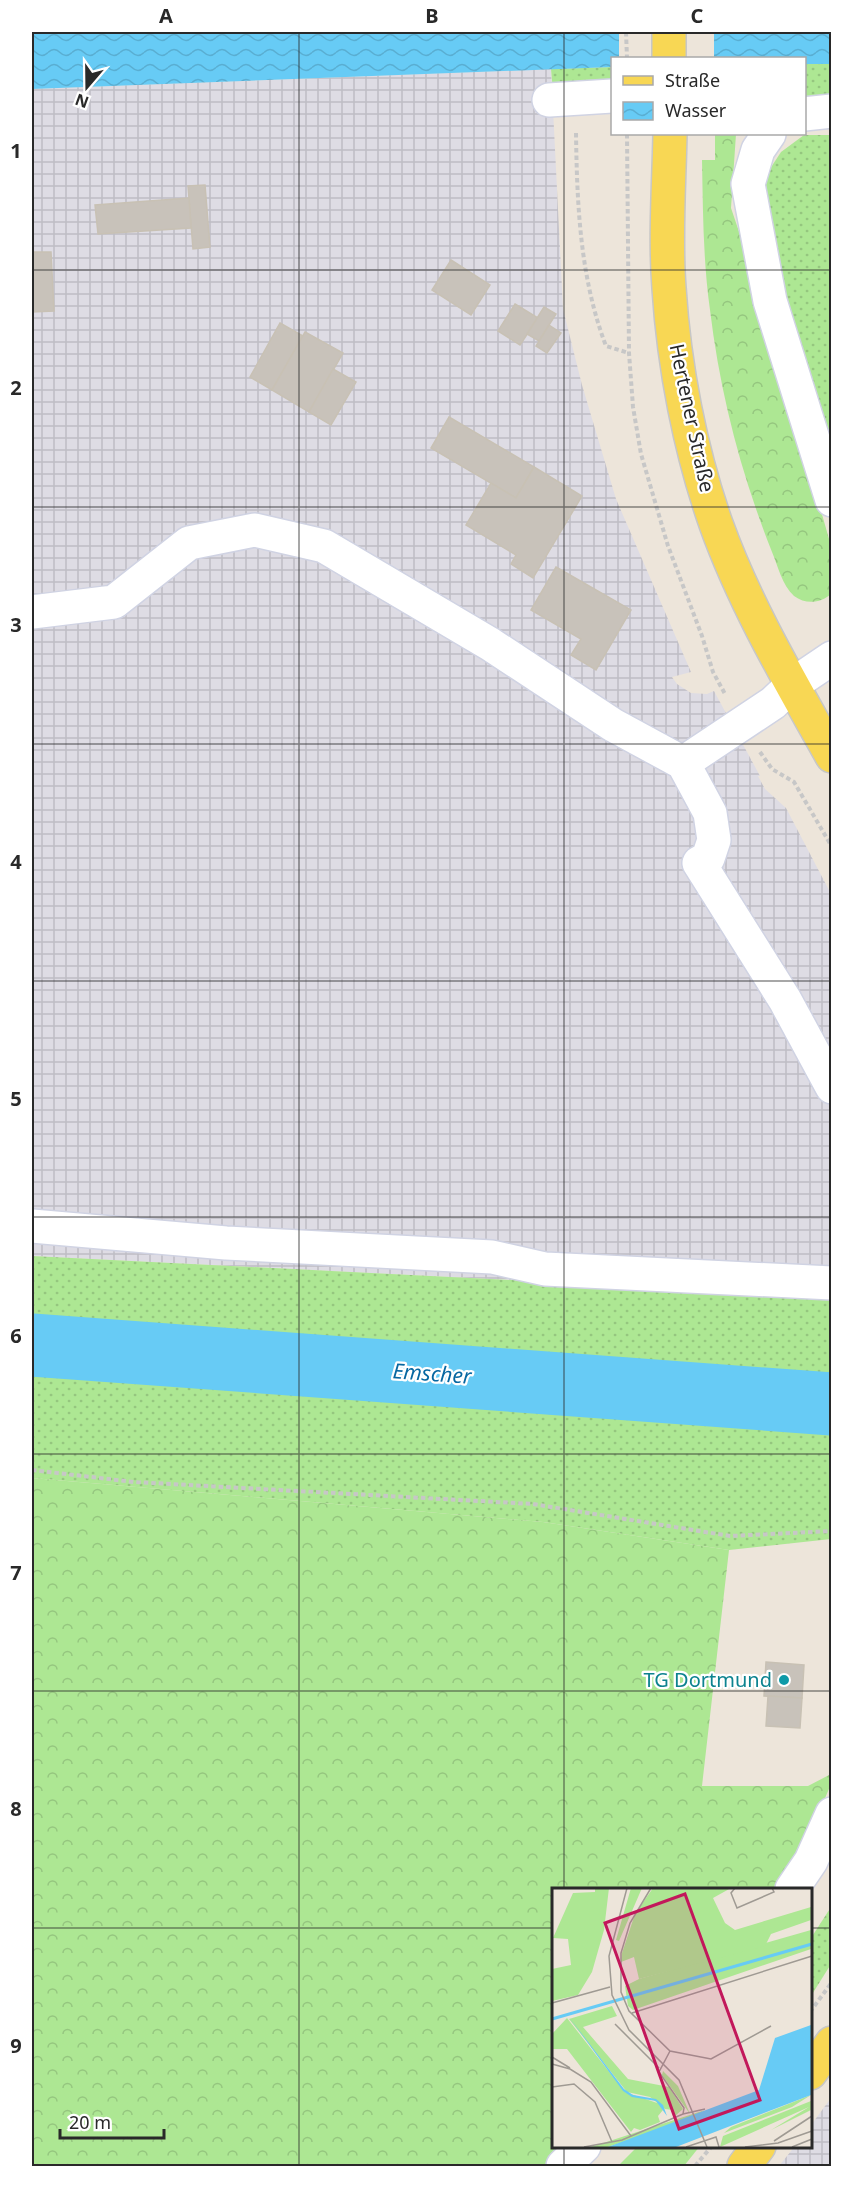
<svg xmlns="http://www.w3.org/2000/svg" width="863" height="2198" font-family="'Noto Sans',sans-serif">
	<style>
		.industrial { fill: url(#industrial-grid) }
		.grass { fill: url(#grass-dots) }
		.forest { fill: url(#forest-crowns) }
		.water { fill: url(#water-waves) }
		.pier { fill: #ede5da }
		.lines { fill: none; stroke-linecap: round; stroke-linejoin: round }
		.river { stroke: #67cbf5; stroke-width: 63 }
		.building { fill: #c8c2ba; stroke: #c8c1b4; stroke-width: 1.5 }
		.minor-casing { stroke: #d0d3e3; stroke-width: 36 }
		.major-casing { stroke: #c7c7c7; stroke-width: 36 }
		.path { stroke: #c7c7c7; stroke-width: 4; stroke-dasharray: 4.5 3; stroke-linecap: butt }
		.minor { stroke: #fff; stroke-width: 33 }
		.major { stroke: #f8d754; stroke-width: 33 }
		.grid { fill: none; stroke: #292929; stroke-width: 1.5; stroke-opacity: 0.55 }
		.culture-dot { fill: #0f9aa8; stroke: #fff; stroke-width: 2 }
		.labels { text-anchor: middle; stroke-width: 4.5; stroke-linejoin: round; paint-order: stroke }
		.street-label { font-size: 20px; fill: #292929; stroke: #fff }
		.culture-label { font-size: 20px; fill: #0d838f; stroke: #fff; text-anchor: end }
		.water-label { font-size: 21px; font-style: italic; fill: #0667a1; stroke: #fff }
		.inset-river { fill: none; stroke: #67cbf5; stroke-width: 3 }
		.inset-road { fill: none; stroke: #9f9a93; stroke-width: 1.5 }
		.view { fill: #c2185b; fill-opacity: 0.15; stroke: #c2185b; stroke-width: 3 }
		.inset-edge { fill: none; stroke: #292929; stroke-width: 3 }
		.neatline { fill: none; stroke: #292929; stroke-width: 2 }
		.grid-label { font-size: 20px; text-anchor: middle; font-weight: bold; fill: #292929 }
	</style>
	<defs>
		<pattern id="industrial-grid" width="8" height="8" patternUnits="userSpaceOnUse" patternTransform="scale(1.5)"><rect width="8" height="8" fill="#dedce4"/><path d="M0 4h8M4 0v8" fill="none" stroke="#bebdc4"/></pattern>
		<pattern id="grass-dots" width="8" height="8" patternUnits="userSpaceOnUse" patternTransform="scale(1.5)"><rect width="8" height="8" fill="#ade793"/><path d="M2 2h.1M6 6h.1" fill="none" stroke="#95c67f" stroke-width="1.8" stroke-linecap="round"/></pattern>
		<pattern id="forest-crowns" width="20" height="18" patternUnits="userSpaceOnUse" patternTransform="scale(1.5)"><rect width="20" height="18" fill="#ade793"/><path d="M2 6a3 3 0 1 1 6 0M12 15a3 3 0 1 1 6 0" fill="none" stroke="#95c67f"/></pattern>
		<pattern id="water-waves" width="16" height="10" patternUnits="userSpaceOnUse" patternTransform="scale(1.5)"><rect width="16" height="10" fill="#67cbf5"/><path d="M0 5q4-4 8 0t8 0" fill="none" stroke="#59aed2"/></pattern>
	</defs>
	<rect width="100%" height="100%" fill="#ede5da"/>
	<g class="industrial">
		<polygon points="551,69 563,309 582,385 616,499 691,672 672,677 677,684 691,693 707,694 714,691 760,776 758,776 765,789 786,808 831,894 831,1296 32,1256 32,89"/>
		<polygon points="831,2098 831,2166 779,2166 795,2146 810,2146 811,2125"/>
	</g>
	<g class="grass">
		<polygon points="804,64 831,64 831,95 805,99"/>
		<polygon points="612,67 612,89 553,92 551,69"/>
		<polygon points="804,135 831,135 831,442 818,434 770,248 762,181 781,152"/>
		<polygon points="32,1256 831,1296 831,1539 729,1550 543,1522 32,1478"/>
		<polygon points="831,1907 831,1964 811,1996 811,1938"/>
	</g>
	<g class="forest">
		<path d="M715,134H736L731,208L756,282L831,546V594C821,603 806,605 794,596C782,585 778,566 772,552C741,474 720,393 710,310C703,260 703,210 702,160H715Z"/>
		<polygon points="32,1478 543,1522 729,1550 702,1786 808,1786 831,1774 831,1784 799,1860 780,1889 554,1889 554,2146 570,2146 552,2166 32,2166"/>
		<polygon points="638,2146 700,2146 684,2166 618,2166"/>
	</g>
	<polygon class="water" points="32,32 831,32 832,64 805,64 804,58 612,58 612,67 32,89"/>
	<rect class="pier" x="619" y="32" width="95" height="26"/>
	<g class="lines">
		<polyline class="river" points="32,1345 832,1404"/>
	</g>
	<g class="building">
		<polygon points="205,185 210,247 193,249 188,186"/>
		<polygon points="189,198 191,228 98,234 95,205"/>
		<polygon points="32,252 51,252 54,311 32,312"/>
		<polygon points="451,260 490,285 471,315 432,290"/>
		<polygon points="515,304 538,318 520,345 498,331"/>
		<polygon points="544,307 556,314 539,341 527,334"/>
		<polygon points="280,323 303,336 272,390 250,377"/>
		<polygon points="549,325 561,333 547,353 536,346"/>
		<polygon points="305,332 343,353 309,412 272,390"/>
		<polygon points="333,369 356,382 331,425 309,412"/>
		<polygon points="449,417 534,467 516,498 431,448"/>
		<polygon points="534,467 582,496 533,578 511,564 516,555 466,525 491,483 516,498"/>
		<polygon points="556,567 631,610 596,670 571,655 581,639 531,610"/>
		<polygon points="766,1662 804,1665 802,1698 764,1696"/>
		<polygon points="768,1696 802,1698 800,1728 766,1726"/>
	</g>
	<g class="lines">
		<defs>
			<g id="minor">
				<polyline points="549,100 612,96"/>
				<polyline points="804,114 832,111"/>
				<polyline points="769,134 758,150 748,184 770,301 832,500"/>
				<polyline points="32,612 114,602 189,543 255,530 324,546 490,644 613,725 683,763 710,813 714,840 708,858 699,863 785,1000 832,1087"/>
				<polyline points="683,763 773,703 792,685 832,658"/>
				<polyline points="32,1226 226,1243 492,1257 545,1269 832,1283"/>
				<polyline points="792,1889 811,1861 832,1814"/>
				<polyline points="563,2166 584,2146"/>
			</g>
			<g id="major">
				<polyline points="669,32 669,58"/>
				<path d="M670,134C669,185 665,237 669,288C674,366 690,450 716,524C745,605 790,681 832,756"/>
				<polyline points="810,2073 832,2043"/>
				<polyline points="744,2166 759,2146"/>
			</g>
		</defs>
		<use href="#minor" class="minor-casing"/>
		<use href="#major" class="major-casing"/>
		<g class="path">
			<polyline points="626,32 627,58"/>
			<path d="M576,133C577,205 580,278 606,346L629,353"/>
			<polyline points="627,134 629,353 633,407 641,454 668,546 702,636 713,672 725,694"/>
			<polyline points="760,752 772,769 794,782 832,847"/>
			<polyline points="32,1470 134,1482 533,1504 730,1536 832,1531"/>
			<polyline points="810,2012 832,1982"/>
			<polyline points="695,2166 712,2146"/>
		</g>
		<use href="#minor" class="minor"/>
		<use href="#major" class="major"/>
	</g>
	<path class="grid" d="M299,32V2166M564,32V1889M32,270H832M32,507H832M32,744H832M32,981H832M32,1217H832M32,1454H832M32,1691H832M32,1928H554M810,1928H832M564,2146V2166"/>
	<circle class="culture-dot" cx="784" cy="1680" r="6"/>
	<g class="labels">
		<g class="street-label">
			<text transform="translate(692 418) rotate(78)" y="7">Hertener Straße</text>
		</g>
		<g class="culture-label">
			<text x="772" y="1687">TG Dortmund</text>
		</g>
		<g class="water-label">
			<text transform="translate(432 1374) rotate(4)" y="7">Emscher</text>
		</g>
	</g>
	<g transform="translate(552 1888)">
		<rect width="260" height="260" fill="#ede5da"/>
		<path d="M43,0H57L52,42L40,84L26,107L0,113V81L19,77L16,51L1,50L21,5L43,4ZM259,42V61L81,122L76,118L73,98L87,91ZM60,118L65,128L31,139L76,191L117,199L131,221L123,228L121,222L113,221L98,209L75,204L17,131ZM15,130L73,204L108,216L111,222L106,228L108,234L88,242L82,240L79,244L15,161H0V146ZM259,207L240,219L172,245L179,239ZM259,213V222L219,242L257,219L168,259L171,248ZM153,222L140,230L56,259H39Z" fill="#ade793"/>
		<path d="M79,0H90L67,53L64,52ZM101,0H179L161,10L173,35L183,42L259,19V32L219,46L213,58L87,91L82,69L69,74L70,65L83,26ZM111,183L126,198L138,226L110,187Z" fill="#ade793"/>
		<path d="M17,129L72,201L81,207L104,211L111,217L115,228L104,213L80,209L71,203ZM259,137V207L124,259H56L207,202L223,150Z" fill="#67cbf5"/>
		<path class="inset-river" d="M0,131L260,56"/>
		<path class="inset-road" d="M75,0L57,68L60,107L77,142L127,192L155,259M99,0L78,35L69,65V104L77,123L118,163L159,171L219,138M183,0L179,5L185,20L222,4L220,0M0,115L58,99M80,125L260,68M63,136L107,180M118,163L107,184L132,220L131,226M0,169L18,180M0,176L18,181L39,194L79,248M0,199L22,196L43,214L60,254M222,253L260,228M32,259L70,252L131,226L153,221M134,259L164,249L167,259M193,259L226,255L260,243M240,259L260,251"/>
		<path class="view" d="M133,6L208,212L127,241L53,35Z"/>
		<rect width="260" height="260" class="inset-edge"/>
	</g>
	<rect width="863" height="2198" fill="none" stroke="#ffffff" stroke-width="66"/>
	<rect x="611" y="57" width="195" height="78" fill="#ffffff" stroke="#a9a9a9" stroke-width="1.5"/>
	<rect x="623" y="76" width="30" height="9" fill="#f8d754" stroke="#a9a9a9" stroke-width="1.5"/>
	<text x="665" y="87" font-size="18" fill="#292929">Straße</text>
	<rect x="623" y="102" width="30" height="18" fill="url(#water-waves)" stroke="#a9a9a9" stroke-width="1.5"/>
	<text x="665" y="117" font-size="18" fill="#292929">Wasser</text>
	<g transform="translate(87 87) rotate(200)" stroke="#ffffff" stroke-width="4.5" paint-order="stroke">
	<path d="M0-4.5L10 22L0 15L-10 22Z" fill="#292929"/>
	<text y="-9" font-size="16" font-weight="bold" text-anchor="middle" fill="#292929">N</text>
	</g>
	<path d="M60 2129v9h104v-9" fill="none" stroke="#292929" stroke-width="3"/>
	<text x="69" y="2129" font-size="18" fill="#292929" stroke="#ffffff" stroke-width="4.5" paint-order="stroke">20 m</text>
	<rect x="33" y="33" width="797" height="2132" class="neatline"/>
	<g class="grid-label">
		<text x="166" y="23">A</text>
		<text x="432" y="23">B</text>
		<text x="697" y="23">C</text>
		<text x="16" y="158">1</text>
		<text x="16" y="395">2</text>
		<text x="16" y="632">3</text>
		<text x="16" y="869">4</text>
		<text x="16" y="1106">5</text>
		<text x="16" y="1343">6</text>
		<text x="16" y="1580">7</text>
		<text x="16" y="1816">8</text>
		<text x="16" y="2053">9</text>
	</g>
</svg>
